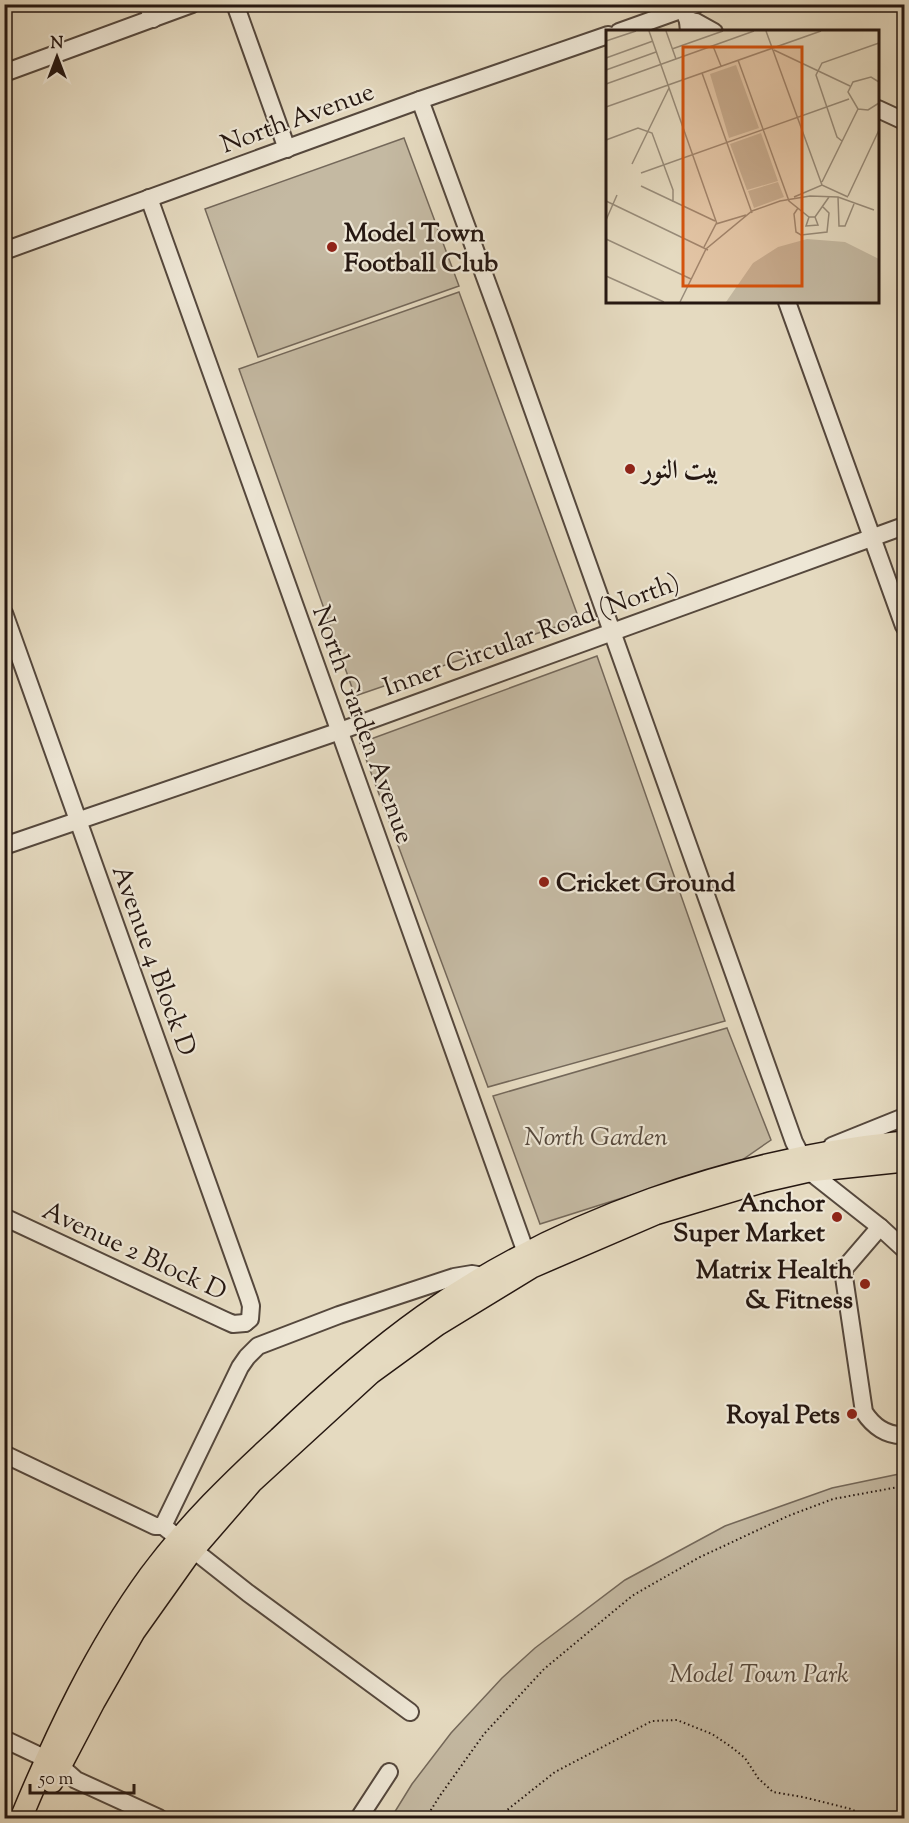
<svg xmlns="http://www.w3.org/2000/svg" width="909" height="1823" font-family="'Sorts Mill Goudy',Amiri,serif">
	<style>
		.green { fill: #c4b9a2; stroke: #74685a; stroke-width: 1.5 }
		.lines { fill: none; stroke-linecap: round; stroke-linejoin: round }
		.minor-casing { stroke: #55483d; stroke-width: 20 }
		.major-casing { stroke: #251711; stroke-width: 24 }
		.path { stroke: #251711; stroke-width: 2; stroke-dasharray: 1.5 3; stroke-linecap: butt }
		.minor { stroke: #eee7d6; stroke-width: 16 }
		.major { stroke: #e5dac0; stroke-width: 21 }
		.poi-dot { fill: #8f2418; stroke: #eee7d6; stroke-width: 2 }
		.labels { text-anchor: middle; stroke-width: 4.5; stroke-linejoin: round; paint-order: stroke }
		.street-label { font-size: 26px; fill: #251711; stroke: #eee7d6 }
		.poi-label { font-size: 26px; font-weight: bold; fill: #251711; stroke: #eee7d6; text-anchor: start }
		.park-label { font-size: 26px; font-style: italic; fill: #55483c; stroke: #eee7d6 }
		.inset-road { fill: none; stroke: #988c7a; stroke-width: 1.5 }
		.view { fill: #d4520c; fill-opacity: 0.15; stroke: #d4520c; stroke-width: 3 }
		.inset-edge { fill: none; stroke: #251711; stroke-width: 3 }
	</style>
	<rect width="100%" height="100%" fill="#e5dac0"/>
	<filter id="stains"><feTurbulence type="fractalNoise" baseFrequency=".00333" numOctaves="4"/><feColorMatrix values="0 0 0 0 .2 0 0 0 0 .09 0 0 0 0 .02 0 0 0 .5 -.17"/></filter>
	<radialGradient id="worn" r=".72"><stop offset=".6" stop-color="#630" stop-opacity="0"/><stop offset="1" stop-color="#630" stop-opacity=".3"/></radialGradient>
	<g class="green">
		<polygon points="404,138 459,286 258,357 205,209"/>
		<polygon points="459,292 579,619 355,696 239,369"/>
		<polygon points="597,656 725,1021 488,1087 360,743"/>
		<polygon points="727,1028 771,1140 742,1160 540,1224 493,1096"/>
		<polygon points="904,1473 904,1818 391,1818 412,1784 451,1733 502,1678 535,1648 625,1580 725,1526 832,1488"/>
	</g>
	<g class="lines">
		<defs>
			<g id="minor">
				<polyline points="147,4 153,19"/>
				<polyline points="235,4 287,149"/>
				<polyline points="681,4 688,21 689,32"/>
				<polyline points="688,21 696,22 714,32"/>
				<polyline points="619,32 697,4"/>
				<polyline points="4,73 192,4"/>
				<polyline points="420,100 503,326 794,1142 809,1171 880,1227 904,1249"/>
				<polyline points="878,109 904,121"/>
				<polyline points="149,198 530,1264"/>
				<polyline points="4,251 420,100 608,35"/>
				<polyline points="787,302 904,626"/>
				<polyline points="4,613 249,1299 251,1306 250,1319 245,1323"/>
				<polyline points="4,846 340,731 904,526"/>
				<polyline points="832,1146 904,1117"/>
				<polyline points="4,1217 224,1320 233,1324 245,1323"/>
				<path d="M880,1227L843,1270L864,1412C873,1426 887,1436 904,1435"/>
				<polyline points="4,1454 155,1526 163,1526 248,1593 410,1712"/>
				<polyline points="163,1526 240,1367 247,1357 258,1346 339,1315 454,1277 472,1274 478,1275 481,1279"/>
				<polyline points="4,1739 59,1765 76,1780 159,1818"/>
				<polyline points="359,1818 389,1772"/>
			</g>
			<g id="major">
				<polyline points="52,1782 94,1702 134,1632 188,1556 252,1482 371,1373 437,1325 532,1267 655,1214 765,1181 809,1171 904,1161"/>
				<path d="M21,1818C56,1734 96,1649 150,1575C188,1524 233,1480 279,1438C325,1394 371,1353 423,1316C557,1220 740,1158 904,1142"/>
			</g>
		</defs>
		<use href="#minor" class="minor-casing"/>
		<use href="#major" class="major-casing"/>
		<g class="path">
			<polyline points="426,1818 439,1797 484,1734 544,1669 632,1596 698,1558 788,1516 833,1499 904,1486"/>
			<polyline points="497,1818 555,1772 652,1721 677,1720 712,1734 730,1746 745,1758 758,1778 773,1792 803,1797 851,1809 868,1818"/>
		</g>
		<use href="#minor" class="minor"/>
		<use href="#major" class="major"/>
	</g>
	<g class="poi-dot">
		<circle cx="332" cy="247" r="6"/>
		<circle cx="630" cy="469" r="6"/>
		<circle cx="544" cy="882" r="6"/>
		<circle cx="837" cy="1217" r="6"/>
		<circle cx="865" cy="1284" r="6"/>
		<circle cx="852" cy="1414" r="6"/>
	</g>
	<g class="labels">
		<g class="street-label">
			<text transform="translate(297 117) rotate(-20)" y="9">North Avenue</text>
			<text transform="translate(531 634) rotate(-20)" y="9">Inner Circular Road (North)</text>
			<text transform="translate(364 724) rotate(70)" y="9">North Garden Avenue</text>
			<text transform="translate(155 960) rotate(70)" y="9">Avenue 4 Block D</text>
			<text transform="translate(135 1250) rotate(25)" y="9">Avenue 2 Block D</text>
		</g>
		<g class="poi-label">
			<text x="344" y="241">Model Town<tspan x="344" dy="30">Football Club</tspan></text>
			<text x="642" y="478">بیت النور</text>
			<text x="556" y="891">Cricket Ground</text>
			<text x="825" y="1211" text-anchor="end">Anchor<tspan x="825" dy="30">Super Market</tspan></text>
			<text x="853" y="1278" text-anchor="end">Matrix Health<tspan x="853" dy="30">&amp; Fitness</tspan></text>
			<text x="840" y="1423" text-anchor="end">Royal Pets</text>
		</g>
		<g class="park-label">
			<text x="596" y="1145">North Garden</text>
			<text x="759" y="1682">Model Town Park</text>
		</g>
	</g>
	<g transform="translate(606 30)">
		<rect width="273" height="273" fill="#e5dac0"/>
		<path d="M130,35L153,98L123,108L104,44ZM155,103L172,151L141,160L124,114ZM172,152L178,167L148,178L142,161ZM201,209L239,212L273,229V272H120L147,233L172,217Z" fill="#c4b9a2"/>
		<path class="inset-road" d="M43,1L111,194M60,1L70,29M160,1L216,155M0,11L30,1M107,16L115,36M66,19L117,1M168,20L244,56M0,28L47,11M132,30L183,171L203,187H209L223,167M0,40L50,22M96,43L146,183M273,52L265,47L247,52L242,62L252,79L262,80L273,73M0,54L148,1M0,77L215,1M0,110L32,98L46,103L67,160V172M236,111L231,107L210,45L216,33L273,13M26,134L63,58M35,143L243,69M216,152L252,79M35,156L109,191M242,166L273,100M188,167L216,155L242,167M232,167L233,196H239L248,174M0,171L102,220M192,178L188,184L190,202L195,205L221,202L223,183L217,177M203,187L200,196L212,195L209,187M0,190L11,165M0,209L85,249M98,217L110,194L140,185M0,246L58,272M74,272L100,219L146,181L174,171L204,166L232,167L268,180"/>
		<path class="view" d="M77,17H196V256H77Z"/>
		<rect width="273" height="273" class="inset-edge"/>
	</g>
	<rect width="909" height="1823" fill="none" stroke="#e5dac0" stroke-width="24"/>
	<rect x="6" y="6" width="897" height="1811" fill="none" stroke="#251711" stroke-width="3"/>
	<rect x="12" y="12" width="885" height="1799" fill="none" stroke="#251711" stroke-width="1.5"/>
	<g transform="translate(57 57)" stroke="#eee7d6" stroke-width="4.5" paint-order="stroke">
	<path d="M0-4.5L10 22L0 15L-10 22Z" fill="#251711"/>
	<text y="-9" font-size="16" font-weight="bold" text-anchor="middle" fill="#251711">N</text>
	</g>
	<path d="M30 1784v9h104v-9" fill="none" stroke="#251711" stroke-width="3"/>
	<text x="39" y="1784" font-size="18" fill="#251711" stroke="#eee7d6" stroke-width="4.5" paint-order="stroke">50 m</text>
	<rect width="100%" height="100%" filter="url(#stains)"/>
	<rect width="100%" height="100%" fill="url(#worn)"/>
</svg>
